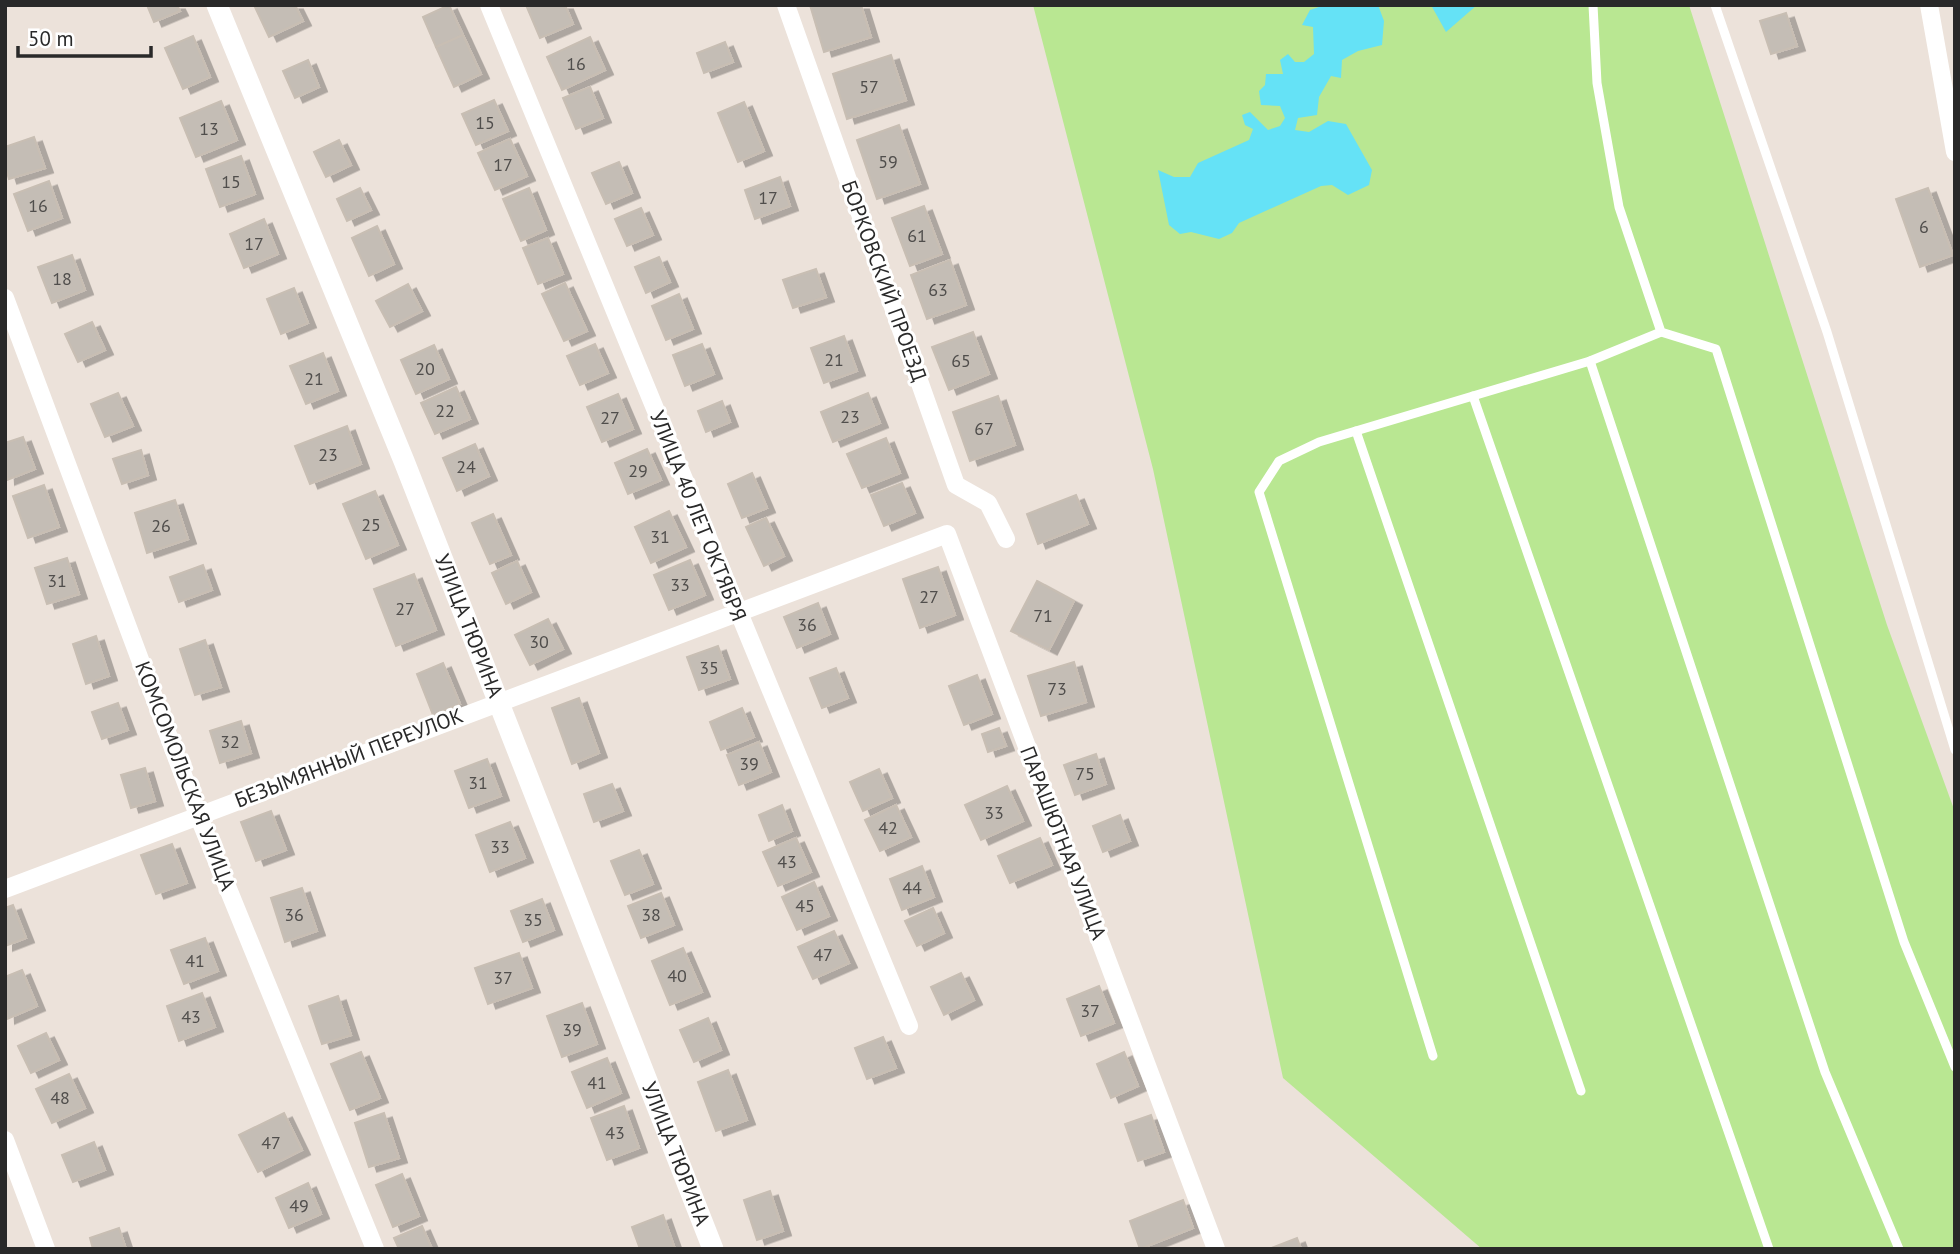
<svg xmlns="http://www.w3.org/2000/svg" width="1960" height="1254" font-family="'PT Sans',sans-serif">
	<style>
		.green { fill: #b9e792 }
		.water { fill: #65e2f6 }
		.building { fill: #c4bdb5; stroke: #c8beb3; stroke-width: 2; filter: url(#shadow) }
		.lines { fill: none; stroke-linecap: round; stroke-linejoin: round }
		.service { stroke: #fff; stroke-width: 9 }
		.minor { stroke: #fff; stroke-width: 18 }
		.tertiary { stroke: #fff; stroke-width: 21 }
		.labels { text-anchor: middle; stroke-width: 6; stroke-linejoin: round; paint-order: stroke }
		.number-label { font-size: 18px; fill: #504e4c }
		.street-label { font-size: 21px; fill: #292929; stroke: #fff }
	</style>
	<defs>
		<filter id="shadow"><feDropShadow dx="8" dy="4.5" stdDeviation="0" flood-color="#0004"/></filter>
	</defs>
	<rect width="100%" height="100%" fill="#ece2da"/>
	<polygon class="green" points="1033,5 1689,5 1887,625 1955,812 1955,1249 1482,1249 1283,1078 1153,469"/>
	<g class="water">
		<polygon points="1325,5 1378,5 1384,21 1382,45 1358,51 1342,60 1341,78 1331,76 1319,97 1317,115 1298,118 1295,130 1309,132 1328,121 1346,124 1372,170 1369,185 1348,195 1332,185 1321,186 1239,223 1232,233 1219,239 1191,232 1180,234 1169,225 1158,170 1174,177 1190,177 1198,163 1249,140 1253,129 1245,125 1242,115 1250,112 1268,130 1280,126 1285,118 1280,106 1261,105 1259,91 1265,85 1266,74 1283,74 1280,60 1288,54 1295,62 1304,62 1314,54 1313,27 1302,25 1310,10"/>
		<polygon points="1431,5 1477,5 1446,32"/>
	</g>
	<g class="building">
		<polygon points="147,5 177,5 180,11 154,22"/>
		<polygon points="254,5 295,5 303,21 269,37"/>
		<polygon points="449,5 463,35 436,47 423,17"/>
		<polygon points="526,5 565,5 573,24 540,38"/>
		<polygon points="810,5 861,5 871,37 824,52"/>
		<polygon points="1786,13 1797,46 1771,54 1760,21"/>
		<polygon points="463,35 481,74 454,87 436,47"/>
		<polygon points="193,36 210,77 183,89 165,48"/>
		<polygon points="590,37 605,70 562,90 547,57"/>
		<polygon points="725,42 733,62 704,73 697,53"/>
		<polygon points="891,55 906,100 847,119 833,74"/>
		<polygon points="308,60 319,87 295,98 283,71"/>
		<polygon points="590,87 603,118 576,129 563,98"/>
		<polygon points="494,100 508,131 476,145 462,114"/>
		<polygon points="221,101 237,140 196,157 180,118"/>
		<polygon points="744,102 764,151 738,162 718,113"/>
		<polygon points="899,125 920,184 877,199 857,140"/>
		<polygon points="34,137 45,168 9,179 5,166 5,147"/>
		<polygon points="510,139 527,176 495,190 478,153"/>
		<polygon points="339,140 351,165 326,177 314,152"/>
		<polygon points="241,156 255,194 220,207 206,169"/>
		<polygon points="619,162 632,193 606,204 592,173"/>
		<polygon points="780,177 790,206 755,219 745,190"/>
		<polygon points="49,181 62,218 28,231 14,194"/>
		<polygon points="360,188 371,210 347,221 337,199"/>
		<polygon points="529,188 546,230 521,241 503,199"/>
		<polygon points="1928,188 1953,255 1920,267 1896,199"/>
		<polygon points="924,206 942,254 910,266 892,218"/>
		<polygon points="641,208 653,235 627,246 615,219"/>
		<polygon points="264,219 278,254 244,268 230,234"/>
		<polygon points="377,226 394,264 369,276 352,238"/>
		<polygon points="548,238 563,274 538,284 523,248"/>
		<polygon points="72,255 85,290 52,303 38,267"/>
		<polygon points="659,257 670,282 646,293 635,267"/>
		<polygon points="950,260 966,305 927,319 911,275"/>
		<polygon points="816,269 826,297 793,308 783,280"/>
		<polygon points="565,283 587,331 564,341 542,294"/>
		<polygon points="408,284 422,311 390,327 376,301"/>
		<polygon points="294,288 308,323 281,334 267,299"/>
		<polygon points="679,294 693,329 666,340 652,306"/>
		<polygon points="92,322 105,350 78,362 65,334"/>
		<polygon points="973,332 989,374 949,390 932,347"/>
		<polygon points="844,336 857,371 824,383 811,348"/>
		<polygon points="595,344 608,373 580,385 567,356"/>
		<polygon points="702,344 714,374 685,386 673,355"/>
		<polygon points="434,345 449,379 416,394 401,360"/>
		<polygon points="323,353 338,391 306,404 290,366"/>
		<polygon points="456,387 470,419 435,434 421,403"/>
		<polygon points="118,393 133,426 105,437 91,404"/>
		<polygon points="868,393 880,423 833,442 821,412"/>
		<polygon points="618,394 633,429 602,442 587,407"/>
		<polygon points="998,396 1015,445 970,461 953,412"/>
		<polygon points="722,401 730,422 706,432 698,411"/>
		<polygon points="347,426 361,464 310,484 295,446"/>
		<polygon points="23,437 35,469 7,480 5,443"/>
		<polygon points="886,438 900,473 862,488 847,454"/>
		<polygon points="475,444 489,476 457,491 443,458"/>
		<polygon points="647,449 661,480 628,494 615,463"/>
		<polygon points="141,450 148,475 122,484 113,459"/>
		<polygon points="752,473 767,508 742,518 728,484"/>
		<polygon points="902,483 915,513 884,526 871,495"/>
		<polygon points="44,485 59,527 28,538 13,496"/>
		<polygon points="375,491 398,545 366,559 343,504"/>
		<polygon points="1076,495 1088,524 1038,544 1027,514"/>
		<polygon points="175,500 188,539 147,553 135,513"/>
		<polygon points="669,511 686,547 651,563 635,527"/>
		<polygon points="493,514 511,555 490,564 472,523"/>
		<polygon points="766,518 784,556 764,566 746,527"/>
		<polygon points="67,558 79,594 47,604 35,568"/>
		<polygon points="690,560 705,595 669,610 654,575"/>
		<polygon points="517,561 531,592 506,604 492,573"/>
		<polygon points="203,565 212,590 179,602 170,577"/>
		<polygon points="938,567 955,615 920,628 903,579"/>
		<polygon points="414,574 436,630 396,646 374,589"/>
		<polygon points="1037,581 1074,601 1049,650 1011,631"/>
		<polygon points="818,603 830,634 797,648 784,617"/>
		<polygon points="548,619 563,649 530,665 515,635"/>
		<polygon points="96,636 109,676 86,684 73,644"/>
		<polygon points="205,640 221,687 195,695 180,649"/>
		<polygon points="718,646 730,679 699,690 687,657"/>
		<polygon points="1074,662 1086,702 1041,716 1028,676"/>
		<polygon points="443,663 460,704 433,715 417,674"/>
		<polygon points="836,668 848,698 822,708 810,678"/>
		<polygon points="977,675 992,714 964,725 949,686"/>
		<polygon points="579,698 599,753 572,764 552,708"/>
		<polygon points="118,703 128,730 102,739 92,712"/>
		<polygon points="742,708 754,737 721,750 710,722"/>
		<polygon points="241,721 251,753 220,763 210,731"/>
		<polygon points="999,728 1006,746 988,752 982,734"/>
		<polygon points="759,742 771,772 739,785 727,755"/>
		<polygon points="1096,754 1106,784 1075,795 1064,765"/>
		<polygon points="487,759 501,796 469,808 455,771"/>
		<polygon points="145,768 155,801 131,808 121,775"/>
		<polygon points="879,769 892,798 863,811 850,782"/>
		<polygon points="612,784 623,811 594,822 584,794"/>
		<polygon points="1007,786 1023,821 981,840 965,805"/>
		<polygon points="782,805 792,831 769,841 759,815"/>
		<polygon points="896,805 911,837 880,851 865,820"/>
		<polygon points="271,811 286,850 256,861 241,822"/>
		<polygon points="1120,815 1130,841 1103,852 1093,826"/>
		<polygon points="510,822 525,858 490,872 476,835"/>
		<polygon points="796,838 811,872 778,886 763,852"/>
		<polygon points="1040,838 1052,865 1010,883 998,856"/>
		<polygon points="172,844 187,883 156,894 141,855"/>
		<polygon points="639,850 653,884 625,895 611,861"/>
		<polygon points="922,866 934,897 902,910 890,879"/>
		<polygon points="814,882 829,916 797,930 782,897"/>
		<polygon points="302,888 317,931 285,942 271,898"/>
		<polygon points="661,893 674,925 641,938 628,906"/>
		<polygon points="542,899 554,930 523,942 511,911"/>
		<polygon points="13,905 26,938 5,946 5,908"/>
		<polygon points="933,908 944,933 917,946 905,921"/>
		<polygon points="834,931 849,963 813,979 798,947"/>
		<polygon points="205,938 218,971 184,984 171,950"/>
		<polygon points="683,948 702,992 670,1005 652,961"/>
		<polygon points="519,953 532,988 488,1004 475,968"/>
		<polygon points="22,970 37,1006 7,1019 5,977"/>
		<polygon points="961,973 974,1000 944,1015 931,987"/>
		<polygon points="1099,986 1114,1023 1081,1036 1067,999"/>
		<polygon points="202,993 215,1027 179,1041 167,1006"/>
		<polygon points="338,996 351,1035 322,1044 309,1006"/>
		<polygon points="582,1003 597,1044 562,1057 547,1016"/>
		<polygon points="708,1018 721,1050 694,1062 680,1030"/>
		<polygon points="46,1033 59,1060 31,1073 18,1046"/>
		<polygon points="883,1037 896,1068 867,1079 855,1048"/>
		<polygon points="361,1052 380,1098 350,1110 331,1064"/>
		<polygon points="1124,1052 1138,1086 1111,1098 1097,1064"/>
		<polygon points="607,1058 621,1093 587,1108 572,1072"/>
		<polygon points="728,1070 747,1120 716,1131 698,1082"/>
		<polygon points="69,1074 85,1108 52,1123 36,1089"/>
		<polygon points="624,1106 639,1148 607,1160 591,1118"/>
		<polygon points="284,1113 302,1150 258,1172 239,1135"/>
		<polygon points="384,1113 399,1158 369,1167 355,1123"/>
		<polygon points="1151,1115 1164,1152 1138,1161 1125,1124"/>
		<polygon points="94,1142 105,1170 73,1182 62,1155"/>
		<polygon points="402,1174 419,1216 393,1227 376,1185"/>
		<polygon points="308,1183 321,1214 289,1228 276,1198"/>
		<polygon points="770,1191 783,1231 757,1240 744,1200"/>
		<polygon points="1183,1200 1193,1228 1140,1249 1130,1221"/>
		<polygon points="663,1215 675,1249 640,1249 632,1227"/>
		<polygon points="422,1226 432,1249 399,1249 394,1238"/>
		<polygon points="119,1228 126,1249 93,1249 90,1238"/>
		<polygon points="1297,1238 1301,1249 1269,1249"/>
	</g>
	<g class="lines">
		<g class="service">
			<polyline points="1593,5 1597,83 1619,207 1661,332 1716,349 1904,942 1955,1067"/>
			<polyline points="1715,5 1827,332 1955,750"/>
			<polyline points="1590,361 1825,1072 1899,1249"/>
			<polyline points="1473,396 1769,1249"/>
			<polyline points="1356,431 1581,1091"/>
			<polyline points="1433,1056 1259,492 1279,461 1319,442 1590,361 1661,332"/>
		</g>
		<g class="minor">
			<polyline points="489,5 909,1026"/>
			<polyline points="786,5 956,485 988,503 1006,539"/>
			<polyline points="1929,5 1955,152"/>
			<polyline points="5,298 198,815 375,1249"/>
			<polyline points="5,889 947,534 1216,1249"/>
			<polyline points="5,1140 46,1249"/>
		</g>
		<path class="tertiary" id="s1" d="M217,5L404,461L713,1249"/>
	</g>
	<g class="labels">
		<g class="number-label">
			<text x="576" y="70">16</text>
			<text x="869" y="93">57</text>
			<text x="485" y="129">15</text>
			<text x="209" y="135">13</text>
			<text x="888" y="168">59</text>
			<text x="503" y="171">17</text>
			<text x="231" y="188">15</text>
			<text x="768" y="204">17</text>
			<text x="38" y="212">16</text>
			<text x="1924" y="233">6</text>
			<text x="917" y="242">61</text>
			<text x="254" y="250">17</text>
			<text x="62" y="285">18</text>
			<text x="938" y="296">63</text>
			<text x="834" y="366">21</text>
			<text x="961" y="367">65</text>
			<text x="425" y="375">20</text>
			<text x="314" y="385">21</text>
			<text x="445" y="417">22</text>
			<text x="850" y="423">23</text>
			<text x="610" y="424">27</text>
			<text x="984" y="435">67</text>
			<text x="328" y="461">23</text>
			<text x="466" y="473">24</text>
			<text x="638" y="477">29</text>
			<text x="371" y="531">25</text>
			<text x="161" y="532">26</text>
			<text x="660" y="543">31</text>
			<text x="57" y="587">31</text>
			<text x="680" y="591">33</text>
			<text x="929" y="603">27</text>
			<text x="405" y="615">27</text>
			<text x="1043" y="622">71</text>
			<text x="807" y="631">36</text>
			<text x="539" y="648">30</text>
			<text x="709" y="674">35</text>
			<text x="1057" y="695">73</text>
			<text x="230" y="748">32</text>
			<text x="749" y="770">39</text>
			<text x="1085" y="780">75</text>
			<text x="478" y="789">31</text>
			<text x="994" y="819">33</text>
			<text x="888" y="834">42</text>
			<text x="500" y="853">33</text>
			<text x="787" y="868">43</text>
			<text x="912" y="894">44</text>
			<text x="805" y="912">45</text>
			<text x="294" y="921">36</text>
			<text x="651" y="921">38</text>
			<text x="533" y="926">35</text>
			<text x="823" y="961">47</text>
			<text x="195" y="967">41</text>
			<text x="677" y="982">40</text>
			<text x="503" y="984">37</text>
			<text x="1090" y="1017">37</text>
			<text x="191" y="1023">43</text>
			<text x="572" y="1036">39</text>
			<text x="597" y="1089">41</text>
			<text x="60" y="1104">48</text>
			<text x="615" y="1139">43</text>
			<text x="271" y="1149">47</text>
			<text x="299" y="1212">49</text>
		</g>
		<g class="street-label">
			<text transform="translate(884 281) rotate(70)" y="7">БОРКОВСКИЙ ПРОЕЗД</text>
			<text transform="translate(698 516) rotate(68)" y="7">УЛИЦА 40 ЛЕТ ОКТЯБРЯ</text>
			<text dy="7" stroke="none"><textPath href="#s1" startOffset="670">УЛИЦА ТЮРИНА</textPath></text>
			<text transform="translate(349 758) rotate(-21)" y="7">БЕЗЫМЯННЫЙ ПЕРЕУЛОК</text>
			<text transform="translate(185 776) rotate(69)" y="7">КОМСОМОЛЬСКАЯ УЛИЦА</text>
			<text transform="translate(1063 843) rotate(69)" y="7">ПАРАШЮТНАЯ УЛИЦА</text>
			<text dy="7" stroke="none"><textPath href="#s1" startOffset="1237">УЛИЦА ТЮРИНА</textPath></text>
		</g>
	</g>
	<rect width="1960" height="1254" fill="none" stroke="#292929" stroke-width="14"/>
	<path d="M18 46v10h133v-10" fill="none" stroke="#292929" stroke-width="3.5"/>
	<text x="28" y="46" font-size="21" fill="#292929" stroke="#ffffff" stroke-width="5" paint-order="stroke">50 m</text>
</svg>
